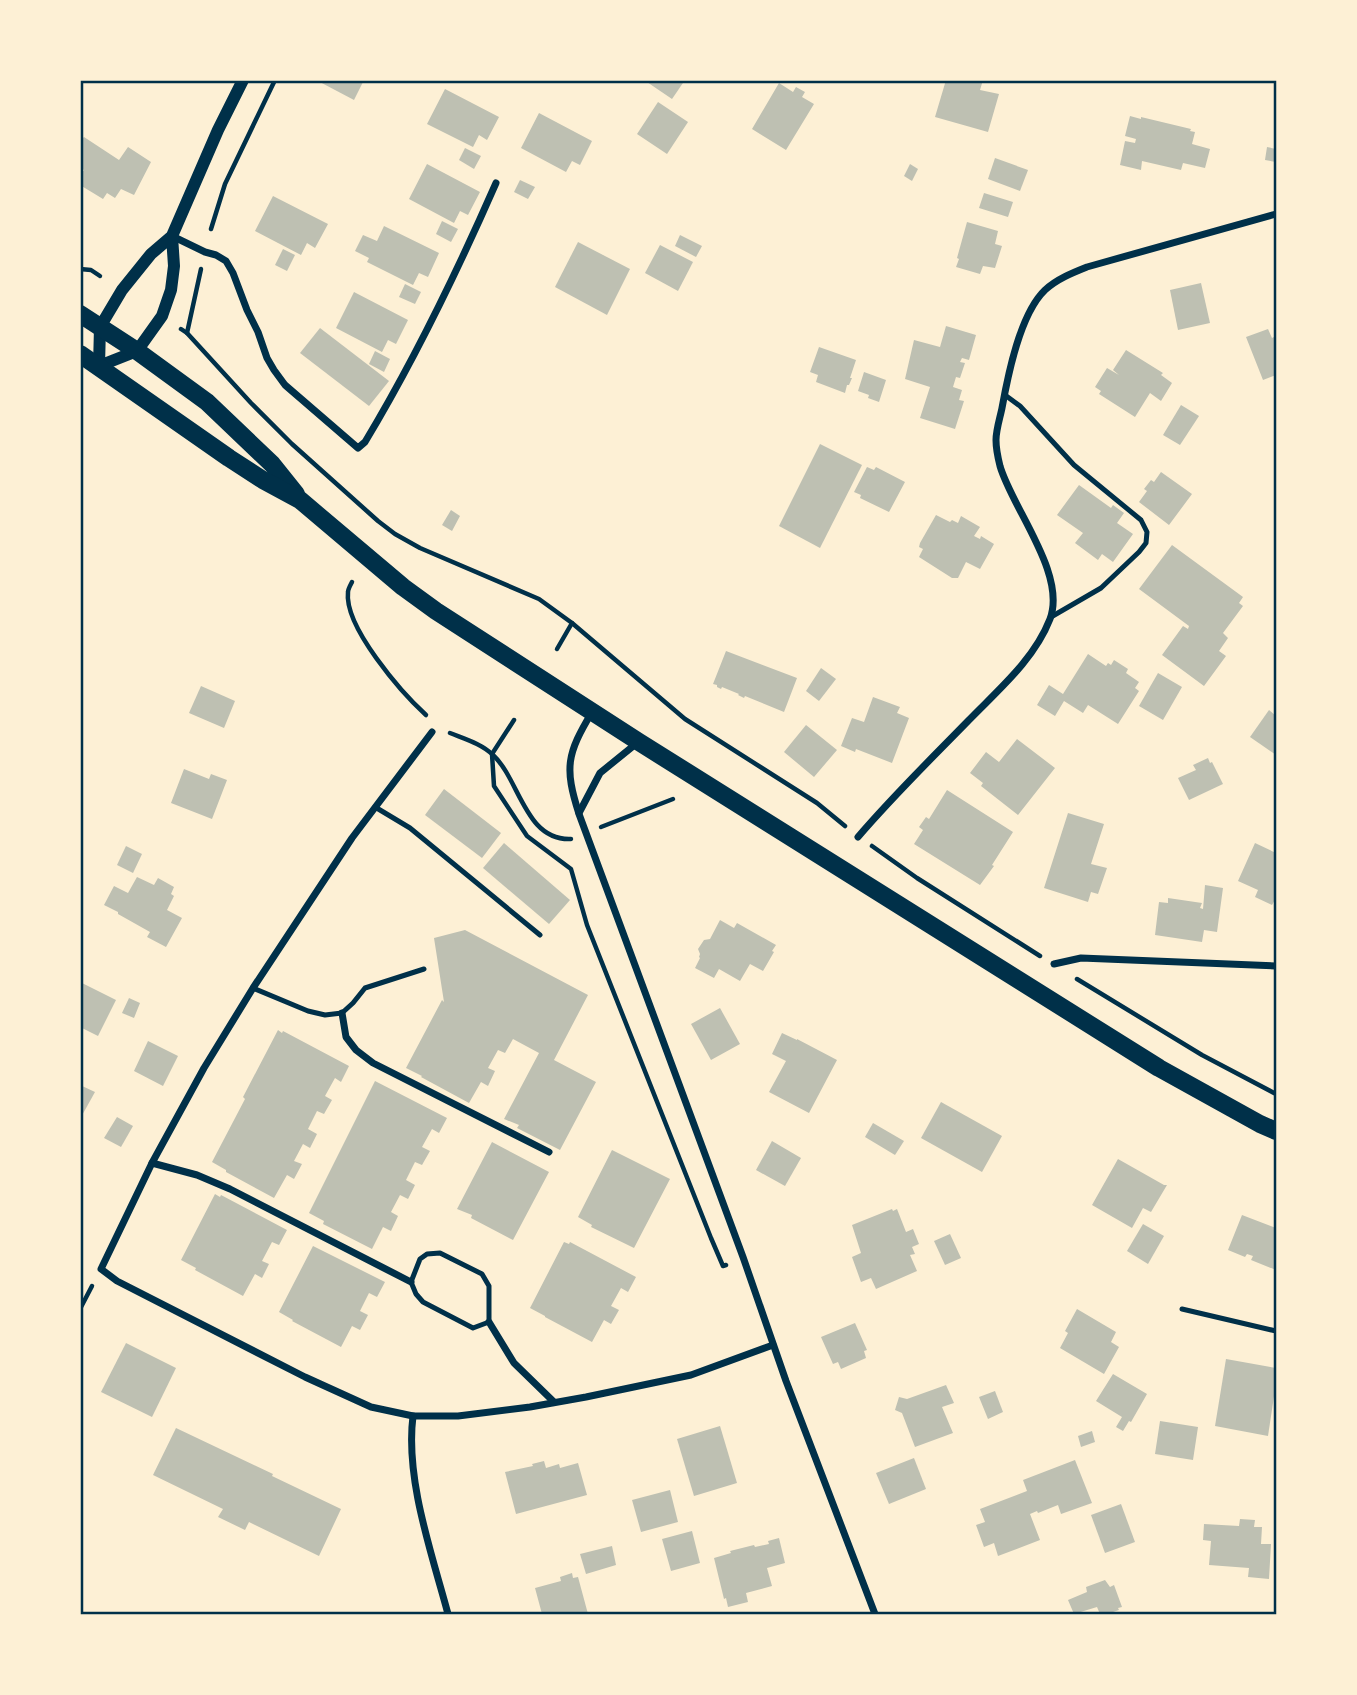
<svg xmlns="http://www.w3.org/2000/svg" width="1357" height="1695" font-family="Quicksand,sans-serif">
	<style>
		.building { fill: #bec0b2 }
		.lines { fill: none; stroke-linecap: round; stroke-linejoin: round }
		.path { stroke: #003049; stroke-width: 4.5 }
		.service { stroke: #003049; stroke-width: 5 }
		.minor { stroke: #003049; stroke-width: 7 }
		.tertiary { stroke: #003049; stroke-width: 12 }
		.primary { stroke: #003049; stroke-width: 18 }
		.neatline { fill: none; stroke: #003049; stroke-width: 2.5 }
	</style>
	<rect width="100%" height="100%" fill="#fdf0d5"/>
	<g class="building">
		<polygon points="316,80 364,80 354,100"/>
		<polygon points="644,80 685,80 672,99"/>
		<polygon points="946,80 983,80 980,90 999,94 988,132 935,117"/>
		<polygon points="779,83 793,92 796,87 805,92 802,97 814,104 786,150 752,129"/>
		<polygon points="445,89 499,117 487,140 479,135 473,147 427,124"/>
		<polygon points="658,102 688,122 667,154 637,134"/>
		<polygon points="539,113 592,141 580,165 572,161 566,172 521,148"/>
		<polygon points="1130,116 1141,119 1141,117 1191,129 1190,131 1195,132 1192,144 1210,149 1205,168 1183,163 1181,170 1142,161 1141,170 1120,165 1125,141 1135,143 1136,139 1125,136"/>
		<polygon points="84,137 119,160 128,147 151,162 134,195 121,189 115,198 107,193 103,199 80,185 80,175 84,170 80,168 80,141"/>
		<polygon points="1267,147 1276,149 1276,162 1265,160"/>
		<polygon points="465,148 481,156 474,169 459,160"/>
		<polygon points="995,158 1028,170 1020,191 988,179"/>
		<polygon points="427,164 480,192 468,215 460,211 454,223 409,199"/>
		<polygon points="910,164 918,169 912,181 904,176"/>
		<polygon points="520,180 535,187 528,199 514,192"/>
		<polygon points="984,193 1013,202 1008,217 979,208"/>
		<polygon points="273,196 328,224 315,248 307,243 301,255 255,231"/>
		<polygon points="442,221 458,229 451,242 436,234"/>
		<polygon points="967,222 998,231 995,244 1002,246 995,268 983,266 980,274 956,267 959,259 957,258"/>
		<polygon points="384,226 439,253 428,277 419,273 413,285 367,262 369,258 355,251 363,235 377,241"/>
		<polygon points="680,235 702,246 696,257 675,246"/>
		<polygon points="578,242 630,269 607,315 555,287"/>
		<polygon points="660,245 693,262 678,291 645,273"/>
		<polygon points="283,249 295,255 287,271 275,265"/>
		<polygon points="1201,283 1210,323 1178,330 1170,290"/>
		<polygon points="405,284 421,292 415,304 399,297"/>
		<polygon points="354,292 408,320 396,344 388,340 382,352 336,328"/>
		<polygon points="946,326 976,335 969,360 962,358 960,362 965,363 960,378 956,377 953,387 962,390 959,400 964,401 955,429 920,418 930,387 905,379 914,340 940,347"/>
		<polygon points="320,328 389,381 369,406 300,353"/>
		<polygon points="1268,329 1272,338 1276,336 1276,375 1263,380 1246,337"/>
		<polygon points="819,347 856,360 850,378 852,378 849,385 847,385 845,393 816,382 818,375 810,372"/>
		<polygon points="1126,350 1163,373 1161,375 1172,383 1161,401 1150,393 1135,417 1099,394 1101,391 1095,387 1107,368 1119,375 1113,370"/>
		<polygon points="375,351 390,359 384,372 369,364"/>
		<polygon points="864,372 886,380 879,402 868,398 869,395 858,391"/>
		<polygon points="1181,405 1199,416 1180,445 1163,435"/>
		<polygon points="820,444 862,465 820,548 779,526"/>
		<polygon points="867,467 874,470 876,467 905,482 889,512 860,498 861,495 854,492"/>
		<polygon points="1161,472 1192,494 1169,525 1139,502 1147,491 1144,489 1151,480 1154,482"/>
		<polygon points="1079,485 1111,508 1113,505 1124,513 1117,523 1133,534 1113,562 1102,554 1098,560 1075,543 1083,533 1057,515"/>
		<polygon points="451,510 460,516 452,531 442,525"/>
		<polygon points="936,515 950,522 952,520 958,523 961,516 980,527 974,536 980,539 981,536 994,544 980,569 966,562 958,578 952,578 919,557 923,549 919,547 920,543"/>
		<polygon points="1172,545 1243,597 1239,603 1243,606 1223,633 1228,638 1219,651 1226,656 1204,686 1162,655 1183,626 1188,629 1189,626 1139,589"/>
		<polygon points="726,651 797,678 784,712 745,696 744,698 738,695 739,694 722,687 721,689 717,687 717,685 713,684"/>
		<polygon points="1088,654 1106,666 1108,663 1111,665 1114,660 1128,669 1126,673 1139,682 1135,688 1139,691 1118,724 1088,705 1083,713 1064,701 1055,716 1037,705 1049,685 1063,694"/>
		<polygon points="821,668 836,679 819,701 806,691"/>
		<polygon points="1158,673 1182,687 1163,720 1139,706"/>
		<polygon points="201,686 235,701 224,728 189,713"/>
		<polygon points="873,697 900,707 897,713 909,718 892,763 856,749 855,752 841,746 852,718 864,722"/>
		<polygon points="1269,710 1276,716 1276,755 1250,737"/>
		<polygon points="806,725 837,750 814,777 784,752"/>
		<polygon points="1017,739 1055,768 1018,815 981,786 983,783 970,773 986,752 999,762"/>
		<polygon points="1208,758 1210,763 1212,762 1223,784 1189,800 1178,778 1196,770 1193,765"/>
		<polygon points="184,769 209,779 211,774 227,780 212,819 171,803"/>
		<polygon points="444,789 501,833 482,858 425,815"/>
		<polygon points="947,790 1013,832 992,865 994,866 980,885 914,844 923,830 919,827 926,817 929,819"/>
		<polygon points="1068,813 1104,824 1091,864 1107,868 1098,894 1091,892 1088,902 1044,888"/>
		<polygon points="504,843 570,900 549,924 483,868"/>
		<polygon points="1255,843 1276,853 1276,898 1272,905 1255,897 1258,890 1238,881"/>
		<polygon points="126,846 142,854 133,873 117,865"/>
		<polygon points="137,877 154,885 158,878 174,887 171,894 174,896 167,910 182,918 166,947 147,937 150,932 118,914 118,912 104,905 114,886 128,893"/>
		<polygon points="1205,885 1223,888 1217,932 1204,930 1202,942 1155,935 1159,902 1168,903 1168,898 1202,903 1200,908 1203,909"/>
		<polygon points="720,920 734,928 737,923 776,945 772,951 774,952 763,971 750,964 740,981 719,969 714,978 695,968 700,958 699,957 700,954 698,949 704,940 710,939"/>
		<polygon points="465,930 588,995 554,1060 596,1082 560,1150 517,1128 519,1125 504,1119 539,1053 513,1039 505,1053 498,1050 488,1068 495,1071 488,1086 481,1082 469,1103 421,1077 422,1076 406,1068 442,1000 444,1002 434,938"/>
		<polygon points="80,982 116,1000 98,1036 80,1027"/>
		<polygon points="129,998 140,1003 134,1018 122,1013"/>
		<polygon points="720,1008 740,1044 711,1060 691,1024"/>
		<polygon points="278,1030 282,1033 283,1031 349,1066 341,1082 335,1078 325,1096 332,1100 324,1114 317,1111 308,1129 317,1134 310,1148 303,1144 294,1161 302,1164 294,1179 287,1175 274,1198 226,1172 226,1170 212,1162 245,1099 243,1097"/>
		<polygon points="782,1033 797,1040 797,1039 837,1060 809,1113 769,1092 786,1061 772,1054"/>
		<polygon points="148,1041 178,1056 163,1086 134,1071"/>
		<polygon points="375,1081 447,1118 439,1133 432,1129 422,1147 430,1151 422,1165 415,1162 406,1180 415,1185 408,1199 400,1195 391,1212 398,1216 391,1231 383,1227 372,1249 323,1224 324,1221 309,1213"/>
		<polygon points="80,1085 95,1092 80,1119"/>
		<polygon points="941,1102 1002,1136 982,1172 921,1138"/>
		<polygon points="117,1117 133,1126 121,1147 104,1138"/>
		<polygon points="873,1123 904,1141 895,1155 865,1137"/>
		<polygon points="772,1141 801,1158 785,1186 756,1170"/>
		<polygon points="492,1142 549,1172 513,1240 471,1218 472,1215 457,1209"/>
		<polygon points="612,1150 670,1179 634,1248 591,1227 592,1225 578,1217"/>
		<polygon points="1118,1159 1164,1185 1167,1185 1151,1212 1143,1208 1132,1228 1092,1205"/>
		<polygon points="215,1194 220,1197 221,1195 287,1230 279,1245 272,1242 262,1261 269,1264 262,1278 255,1274 243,1296 195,1270 196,1268 181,1260"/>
		<polygon points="892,1209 893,1211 897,1209 906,1232 913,1229 919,1244 912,1247 915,1254 910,1255 917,1271 876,1289 871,1278 861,1282 852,1257 861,1253 852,1225"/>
		<polygon points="1242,1215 1276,1228 1276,1270 1251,1260 1253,1256 1247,1254 1245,1257 1228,1250"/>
		<polygon points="1143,1224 1164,1236 1148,1264 1127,1251"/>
		<polygon points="950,1234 961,1258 945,1265 934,1241"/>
		<polygon points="564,1242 569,1244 570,1242 636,1277 628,1292 621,1288 611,1306 619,1310 611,1324 604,1320 592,1342 545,1317 545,1316 530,1308"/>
		<polygon points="313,1246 385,1282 377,1297 369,1293 360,1311 368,1315 360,1330 352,1326 341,1347 292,1321 293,1320 279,1312"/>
		<polygon points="1077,1309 1116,1332 1111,1342 1119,1347 1104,1374 1060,1348 1068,1333 1065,1331"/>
		<polygon points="855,1323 867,1350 864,1351 866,1358 841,1369 838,1362 833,1364 821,1337"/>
		<polygon points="126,1343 176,1368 152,1417 101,1392"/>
		<polygon points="1226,1359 1276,1368 1276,1383 1268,1436 1215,1426"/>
		<polygon points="1113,1374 1147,1394 1131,1422 1129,1421 1123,1431 1116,1427 1122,1417 1096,1401"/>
		<polygon points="946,1385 954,1403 942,1407 953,1433 915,1447 902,1413 895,1410 899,1397 907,1399"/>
		<polygon points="995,1391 1003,1412 988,1419 979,1397"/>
		<polygon points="1160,1421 1198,1427 1193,1460 1155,1454"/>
		<polygon points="720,1426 737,1483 694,1496 677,1439"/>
		<polygon points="176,1428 273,1474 272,1476 341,1509 319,1556 249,1522 245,1530 218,1517 223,1509 153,1475"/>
		<polygon points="1092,1431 1095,1442 1081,1447 1078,1436"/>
		<polygon points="914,1458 926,1489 889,1504 876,1473"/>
		<polygon points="1075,1460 1092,1503 1061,1514 1058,1505 1038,1513 1037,1511 1030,1514 1040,1540 998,1556 994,1543 984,1547 976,1525 985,1522 980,1509 1027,1491 1023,1480"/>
		<polygon points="544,1461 546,1468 559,1464 560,1468 578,1463 587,1495 516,1514 505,1472 533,1466 532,1464"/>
		<polygon points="670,1490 678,1522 641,1532 632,1500"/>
		<polygon points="1121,1504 1135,1542 1105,1553 1091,1515"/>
		<polygon points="1240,1519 1255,1520 1254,1527 1262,1527 1261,1544 1271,1544 1269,1579 1248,1577 1249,1568 1209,1565 1211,1541 1203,1540 1204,1524 1239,1526"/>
		<polygon points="692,1531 700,1563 671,1571 662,1539"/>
		<polygon points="779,1538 785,1563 767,1568 772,1586 746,1593 748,1602 728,1607 726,1598 724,1599 714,1558 731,1553 730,1551 754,1545 755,1547 769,1544 768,1541"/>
		<polygon points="612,1546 616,1565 586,1574 580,1554"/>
		<polygon points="572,1573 573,1578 578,1577 588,1614 542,1614 535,1588 561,1581 560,1577"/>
		<polygon points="1105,1580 1110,1587 1114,1585 1122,1607 1118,1608 1119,1610 1107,1614 1100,1614 1097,1607 1074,1614 1068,1600 1087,1592 1086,1587"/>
	</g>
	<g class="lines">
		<g class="path">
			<polyline points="211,229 225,184 275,80"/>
			<polyline points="80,269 91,270 100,276"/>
			<polyline points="181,329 187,333 251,403 292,444 378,521 395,534 420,548 539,599 572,623 685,719 817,803 845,826"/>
			<polyline points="187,333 201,269"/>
			<path d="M352,582C351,584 348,589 348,592C344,627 402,693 426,715"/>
			<polyline points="557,649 572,623"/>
			<polyline points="514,720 492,754 494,786 527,836 571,869 587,925 711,1238 723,1266 726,1265"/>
			<path d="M450,733C465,739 482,744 493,755C520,780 525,841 571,839"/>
			<polyline points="601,827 673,799"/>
			<polyline points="872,846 917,878 1040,956"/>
			<polyline points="1077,979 1202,1055 1276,1094"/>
			<polyline points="80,1309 92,1286"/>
		</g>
		<g class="service">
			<polyline points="1005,395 1020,406 1074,465 1141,520 1147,532 1146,543 1139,552 1101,588 1051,617"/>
			<polyline points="375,807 410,828 540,935"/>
			<polyline points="253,988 308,1011 325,1015 342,1013 353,1003 365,988 424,969"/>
			<polygon points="440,1253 482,1274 489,1286 489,1322 473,1328 423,1302 416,1294 411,1282 420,1259 427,1254"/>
			<polyline points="1182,1309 1276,1331"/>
		</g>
		<g class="minor">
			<path d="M172,236L205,252L216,255L226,261L233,273L247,310L258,332L267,358L274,370L285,385L358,448L365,442C415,359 457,272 496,183"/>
			<path d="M592,712C567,754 564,767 579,814L743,1257L786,1381L875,1614"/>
			<polyline points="432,732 352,838 253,988 204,1068 152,1163 101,1269 117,1281 305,1377 371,1407 413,1416 458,1416 530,1407 586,1397 691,1375 773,1345"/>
			<polyline points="579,813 600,773 637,743"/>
			<path d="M858,837C893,796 931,759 968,721C998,690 1034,660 1050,619C1067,574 1012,508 1000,466C998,458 996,448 996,440C996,430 1000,418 1002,408C1008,375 1020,314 1045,290C1057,279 1072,273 1087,267L1276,214"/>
			<polyline points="1054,964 1081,958 1276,966"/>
			<polyline points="342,1013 346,1037 356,1050 373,1063 549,1152"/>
			<polyline points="152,1163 197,1175 230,1189 411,1282"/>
			<polyline points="489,1322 514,1363 554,1402"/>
			<path d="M413,1416C405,1479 432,1554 448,1614"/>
		</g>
		<polyline class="tertiary" points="172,236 174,266 171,290 162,316 137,351 99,366 100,327 122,290 151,254 172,236 218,130 243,80"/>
		<g class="primary">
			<polyline points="80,314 137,351 207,402 272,464 296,494"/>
			<polyline points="80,354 229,458 263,480 300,500 403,587 436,611 639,742 1159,1068 1260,1124 1276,1131"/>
		</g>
	</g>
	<rect width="1357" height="1695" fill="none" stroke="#fdf0d5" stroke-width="164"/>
	<rect x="82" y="82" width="1193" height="1531" class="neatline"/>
</svg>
